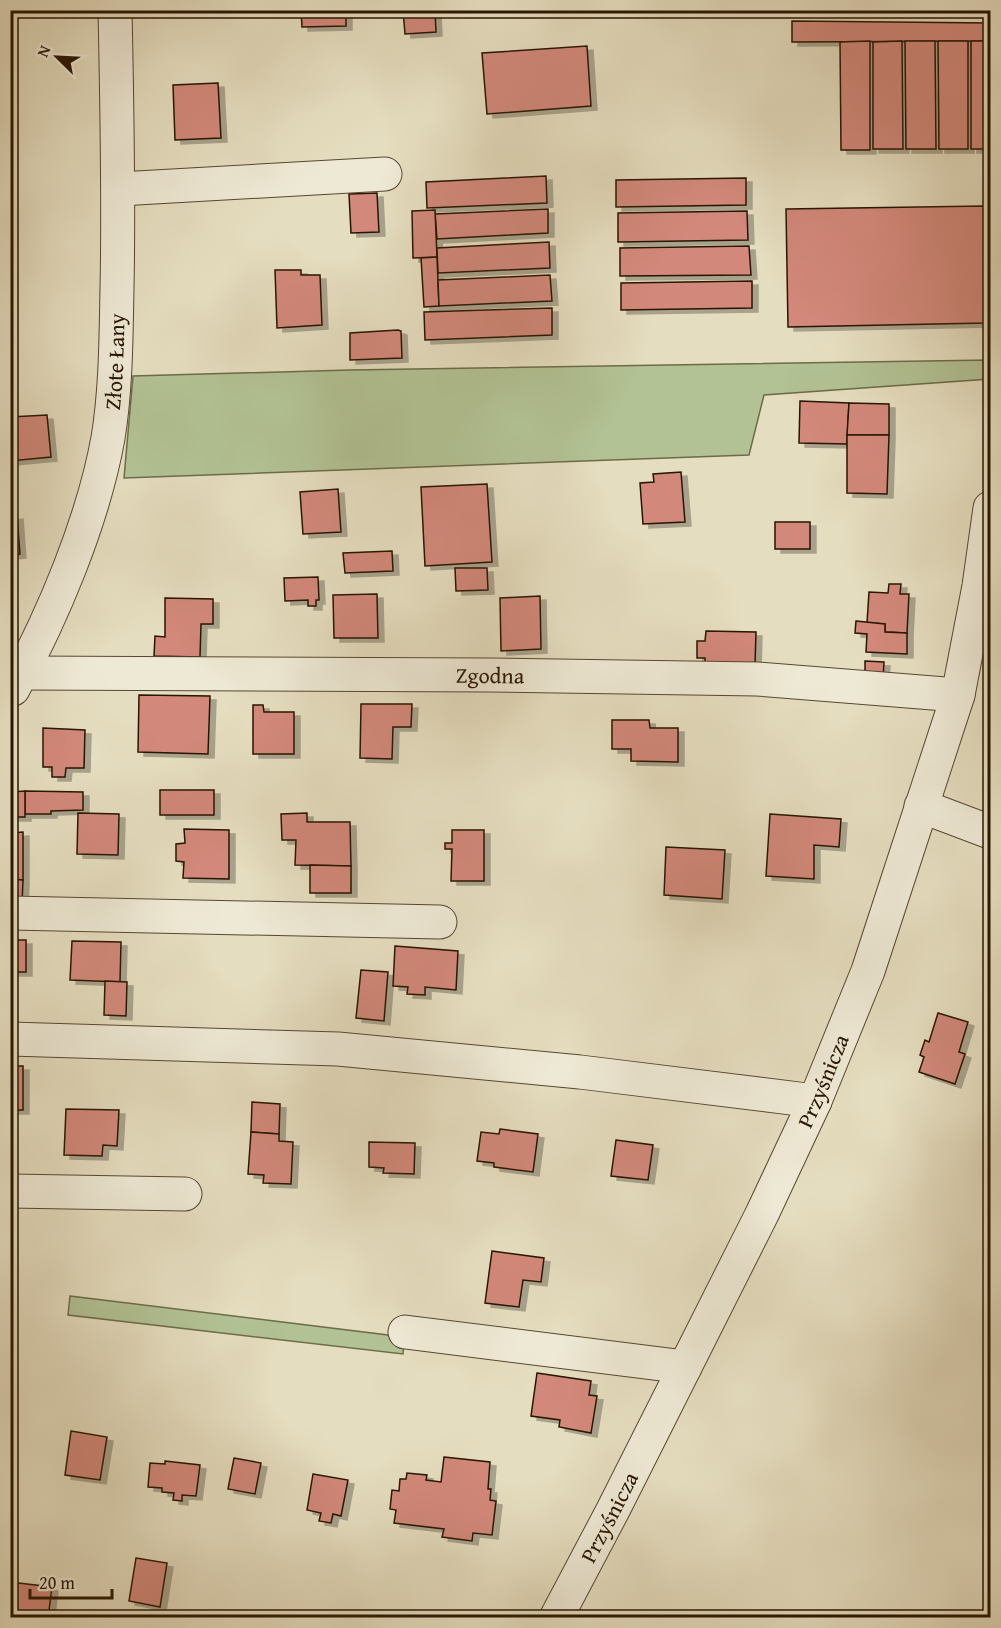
<svg xmlns="http://www.w3.org/2000/svg" width="1001" height="1628" font-family="'Gentium Book Plus',serif">
	<style>
		.green { fill: #b2c294; stroke: #6d6c4a; stroke-width: 1.5 }
		.building { fill: #d2887a; stroke: #281500; stroke-width: 1.5; filter: url(#shadow) }
		.lines { fill: none; stroke-linecap: round; stroke-linejoin: round }
		.minor-casing { stroke: #574730; stroke-width: 35 }
		.minor { stroke: #eee9d5; stroke-width: 33 }
		.labels { text-anchor: middle; stroke-width: 5; stroke-linejoin: round; paint-order: stroke }
		.street-label { font-size: 22px; fill: #281500; stroke: #eee9d5 }
	</style>
	<defs>
		<filter id="shadow"><feDropShadow dx="6" dy="4" stdDeviation="0" flood-color="#0004"/></filter>
	</defs>
	<rect width="100%" height="100%" fill="#e5ddbf"/>
	<filter id="stains"><feTurbulence type="fractalNoise" baseFrequency=".00333" numOctaves="4"/><feColorMatrix values="0 0 0 0 .2 0 0 0 0 .09 0 0 0 0 .02 0 0 0 .5 -.17"/></filter>
	<radialGradient id="worn" r=".72"><stop offset=".6" stop-color="#630" stop-opacity="0"/><stop offset="1" stop-color="#630" stop-opacity=".3"/></radialGradient>
	<g class="green">
		<polygon points="990,360 990,379 764,395 749,455 124,478 133,376 350,370"/>
		<polygon points="70,1296 404,1337 403,1354 68,1315"/>
	</g>
	<g class="building">
		<polygon points="301,10 346,10 346,26 302,27"/>
		<polygon points="403,10 435,10 436,32 405,34"/>
		<polygon points="792,21 990,23 990,41 792,42"/>
		<polygon points="870,41 870,150 841,150 840,42"/>
		<polygon points="902,41 903,149 873,149 873,42"/>
		<polygon points="905,41 935,41 936,149 906,149"/>
		<polygon points="938,41 968,41 968,149 939,149"/>
		<rect x="971" y="41" width="19" height="108"/>
		<polygon points="587,46 591,106 487,114 482,53"/>
		<polygon points="218,83 221,138 175,140 173,85"/>
		<polygon points="546,176 547,203 427,208 426,182"/>
		<polygon points="746,178 746,205 616,207 616,180"/>
		<polygon points="377,193 379,232 351,233 349,194"/>
		<polygon points="984,206 986,323 788,327 786,209"/>
		<polygon points="548,209 548,233 437,239 435,214"/>
		<polygon points="435,210 437,257 413,258 412,211"/>
		<polygon points="747,211 748,240 618,242 618,213"/>
		<polygon points="549,242 550,268 438,273 437,248"/>
		<polygon points="749,246 751,275 620,276 620,248"/>
		<polygon points="437,257 439,306 424,307 421,258"/>
		<polygon points="275,270 301,270 301,275 320,275 322,325 277,328"/>
		<polygon points="550,275 552,301 439,306 438,280"/>
		<polygon points="752,281 752,308 621,310 621,283"/>
		<polygon points="552,308 552,335 425,340 424,312"/>
		<polygon points="398,330 401,331 402,358 350,360 350,333"/>
		<polygon points="800,401 849,403 847,444 799,443"/>
		<polygon points="849,403 889,404 889,435 847,435"/>
		<polygon points="47,415 51,457 10,461 10,417"/>
		<polygon points="847,435 889,435 887,494 847,493"/>
		<polygon points="681,472 685,522 643,524 640,483 654,482 653,474"/>
		<polygon points="487,484 492,562 425,566 421,487"/>
		<polygon points="338,489 341,532 303,534 300,492"/>
		<polygon points="17,515 20,554 10,555 10,516"/>
		<rect x="775" y="522" width="35" height="27"/>
		<polygon points="392,551 393,571 345,573 343,553"/>
		<polygon points="455,568 487,568 488,590 456,591"/>
		<polygon points="318,577 319,600 316,600 316,606 308,606 308,600 285,601 284,578"/>
		<polygon points="889,584 901,584 900,594 909,594 907,633 885,632 885,624 867,623 869,592 888,593"/>
		<polygon points="377,594 378,638 334,638 333,595"/>
		<polygon points="540,596 541,649 501,651 500,598"/>
		<polygon points="165,598 213,599 213,624 201,624 200,657 154,656 155,636 165,637"/>
		<polygon points="856,621 885,624 885,632 907,633 907,654 866,652 867,634 855,633"/>
		<polygon points="706,631 756,632 755,665 705,663 705,658 697,658 697,641 705,641"/>
		<polygon points="865,661 884,662 883,679 865,678"/>
		<polygon points="139,695 210,696 208,754 138,752"/>
		<polygon points="361,704 412,704 411,727 393,727 392,759 360,758"/>
		<polygon points="253,705 263,705 264,712 294,712 294,754 253,754"/>
		<polygon points="612,720 649,720 650,728 678,728 678,762 631,761 631,749 612,749"/>
		<polygon points="43,728 85,730 84,768 66,768 65,777 52,777 52,767 43,767"/>
		<rect x="160" y="790" width="54" height="25"/>
		<polygon points="25,791 83,792 83,810 51,811 51,814 25,814"/>
		<polygon points="25,791 25,817 10,817 10,792"/>
		<polygon points="78,813 119,814 118,855 77,854"/>
		<polygon points="307,813 307,822 350,822 351,866 295,865 296,840 282,840 281,814"/>
		<polygon points="770,814 841,819 839,847 814,845 814,879 766,876"/>
		<polygon points="184,829 229,830 229,879 183,878 184,862 176,861 176,844 185,843"/>
		<polygon points="452,830 484,830 484,881 451,881 452,849 445,849 445,843 452,843"/>
		<polygon points="23,832 23,880 10,879 10,833"/>
		<polygon points="666,847 725,850 722,899 664,895"/>
		<polygon points="310,865 351,866 351,893 310,893"/>
		<polygon points="10,879 23,880 22,904 10,903"/>
		<rect x="10" y="940" width="16" height="32"/>
		<polygon points="72,941 121,942 120,982 70,980"/>
		<polygon points="395,946 458,951 456,990 425,987 425,995 407,994 408,987 393,986"/>
		<polygon points="361,970 388,972 384,1021 356,1018"/>
		<polygon points="105,981 127,982 126,1016 104,1015"/>
		<polygon points="938,1013 968,1022 959,1052 965,1054 955,1084 919,1072 924,1057 920,1055 925,1040 929,1042"/>
		<rect x="10" y="1066" width="13" height="44"/>
		<polygon points="252,1102 280,1104 279,1134 251,1132"/>
		<polygon points="66,1109 119,1110 117,1146 103,1145 102,1156 64,1155"/>
		<polygon points="500,1129 538,1134 533,1172 494,1167 494,1163 477,1161 481,1132 499,1134"/>
		<polygon points="251,1132 279,1134 279,1141 293,1142 291,1184 263,1183 264,1175 248,1174"/>
		<polygon points="616,1140 653,1145 648,1180 611,1176"/>
		<polygon points="369,1142 415,1143 414,1174 383,1173 384,1168 369,1167"/>
		<polygon points="492,1251 544,1258 541,1282 523,1280 519,1307 485,1303"/>
		<polygon points="537,1373 591,1381 589,1395 597,1396 591,1433 559,1427 560,1420 531,1416"/>
		<polygon points="71,1431 107,1437 100,1480 65,1475"/>
		<polygon points="444,1457 490,1462 488,1489 491,1489 490,1500 496,1501 492,1535 473,1533 472,1541 442,1537 444,1529 394,1523 396,1510 390,1509 392,1490 399,1491 400,1479 406,1479 407,1473 427,1475 426,1480 441,1482"/>
		<polygon points="234,1458 261,1463 255,1494 228,1489"/>
		<polygon points="165,1461 200,1465 196,1496 182,1495 182,1501 173,1500 174,1493 162,1492 162,1488 148,1487 150,1463 165,1464"/>
		<polygon points="313,1474 348,1480 341,1516 333,1514 331,1523 319,1521 321,1513 307,1510"/>
		<polygon points="136,1558 167,1563 160,1607 129,1601"/>
		<polygon points="10,1582 52,1587 48,1618 10,1618"/>
	</g>
	<g class="lines">
		<defs>
			<g id="minor">
				<polyline points="119,189 385,174"/>
				<path id="s1" d="M22,673L490,675L757,679L958,695"/>
				<path id="s2" d="M13,689C53,616 93,521 108,438C116,389 116,338 117,288C119,196 117,103 115,10"/>
				<polyline points="921,806 990,832"/>
				<polyline points="10,913 440,922"/>
				<polyline points="10,1039 338,1049 580,1072 815,1101"/>
				<polyline points="10,1191 185,1194"/>
				<polyline points="405,1332 685,1367"/>
				<path id="s3" d="M556,1618L613,1510L762,1214L815,1101L868,971L958,695L979,586L990,508"/>
			</g>
		</defs>
		<use href="#minor" class="minor-casing"/>
		<use href="#minor" class="minor"/>
	</g>
	<g class="labels">
		<g class="street-label">
			<text dy="8" stroke="none"><textPath href="#s2" startOffset="346">Złote Łany</textPath></text>
			<text dy="8" stroke="none"><textPath href="#s1" startOffset="468">Zgodna</textPath></text>
			<text dy="8" stroke="none"><textPath href="#s3" startOffset="600">Przyśnicza</textPath></text>
			<text dy="8" stroke="none"><textPath href="#s3" startOffset="114">Przyśnicza</textPath></text>
		</g>
	</g>
	<rect width="1001" height="1628" fill="none" stroke="#e5ddbf" stroke-width="36"/>
	<rect x="12" y="12" width="977" height="1604" fill="none" stroke="#281500" stroke-width="3"/>
	<rect x="18" y="18" width="965" height="1592" fill="none" stroke="#281500" stroke-width="1.5"/>
	<g transform="translate(57 57) rotate(294)" stroke="#eee9d5" stroke-width="4.5" paint-order="stroke">
	<path d="M0-4.5L10 22L0 15L-10 22Z" fill="#281500"/>
	<text y="-9" font-size="16" font-weight="bold" text-anchor="middle" fill="#281500">N</text>
	</g>
	<path d="M30 1589v9h82v-9" fill="none" stroke="#281500" stroke-width="3"/>
	<text x="39" y="1589" font-size="18" fill="#281500" stroke="#eee9d5" stroke-width="4.5" paint-order="stroke">20 m</text>
	<rect width="100%" height="100%" filter="url(#stains)"/>
	<rect width="100%" height="100%" fill="url(#worn)"/>
</svg>
